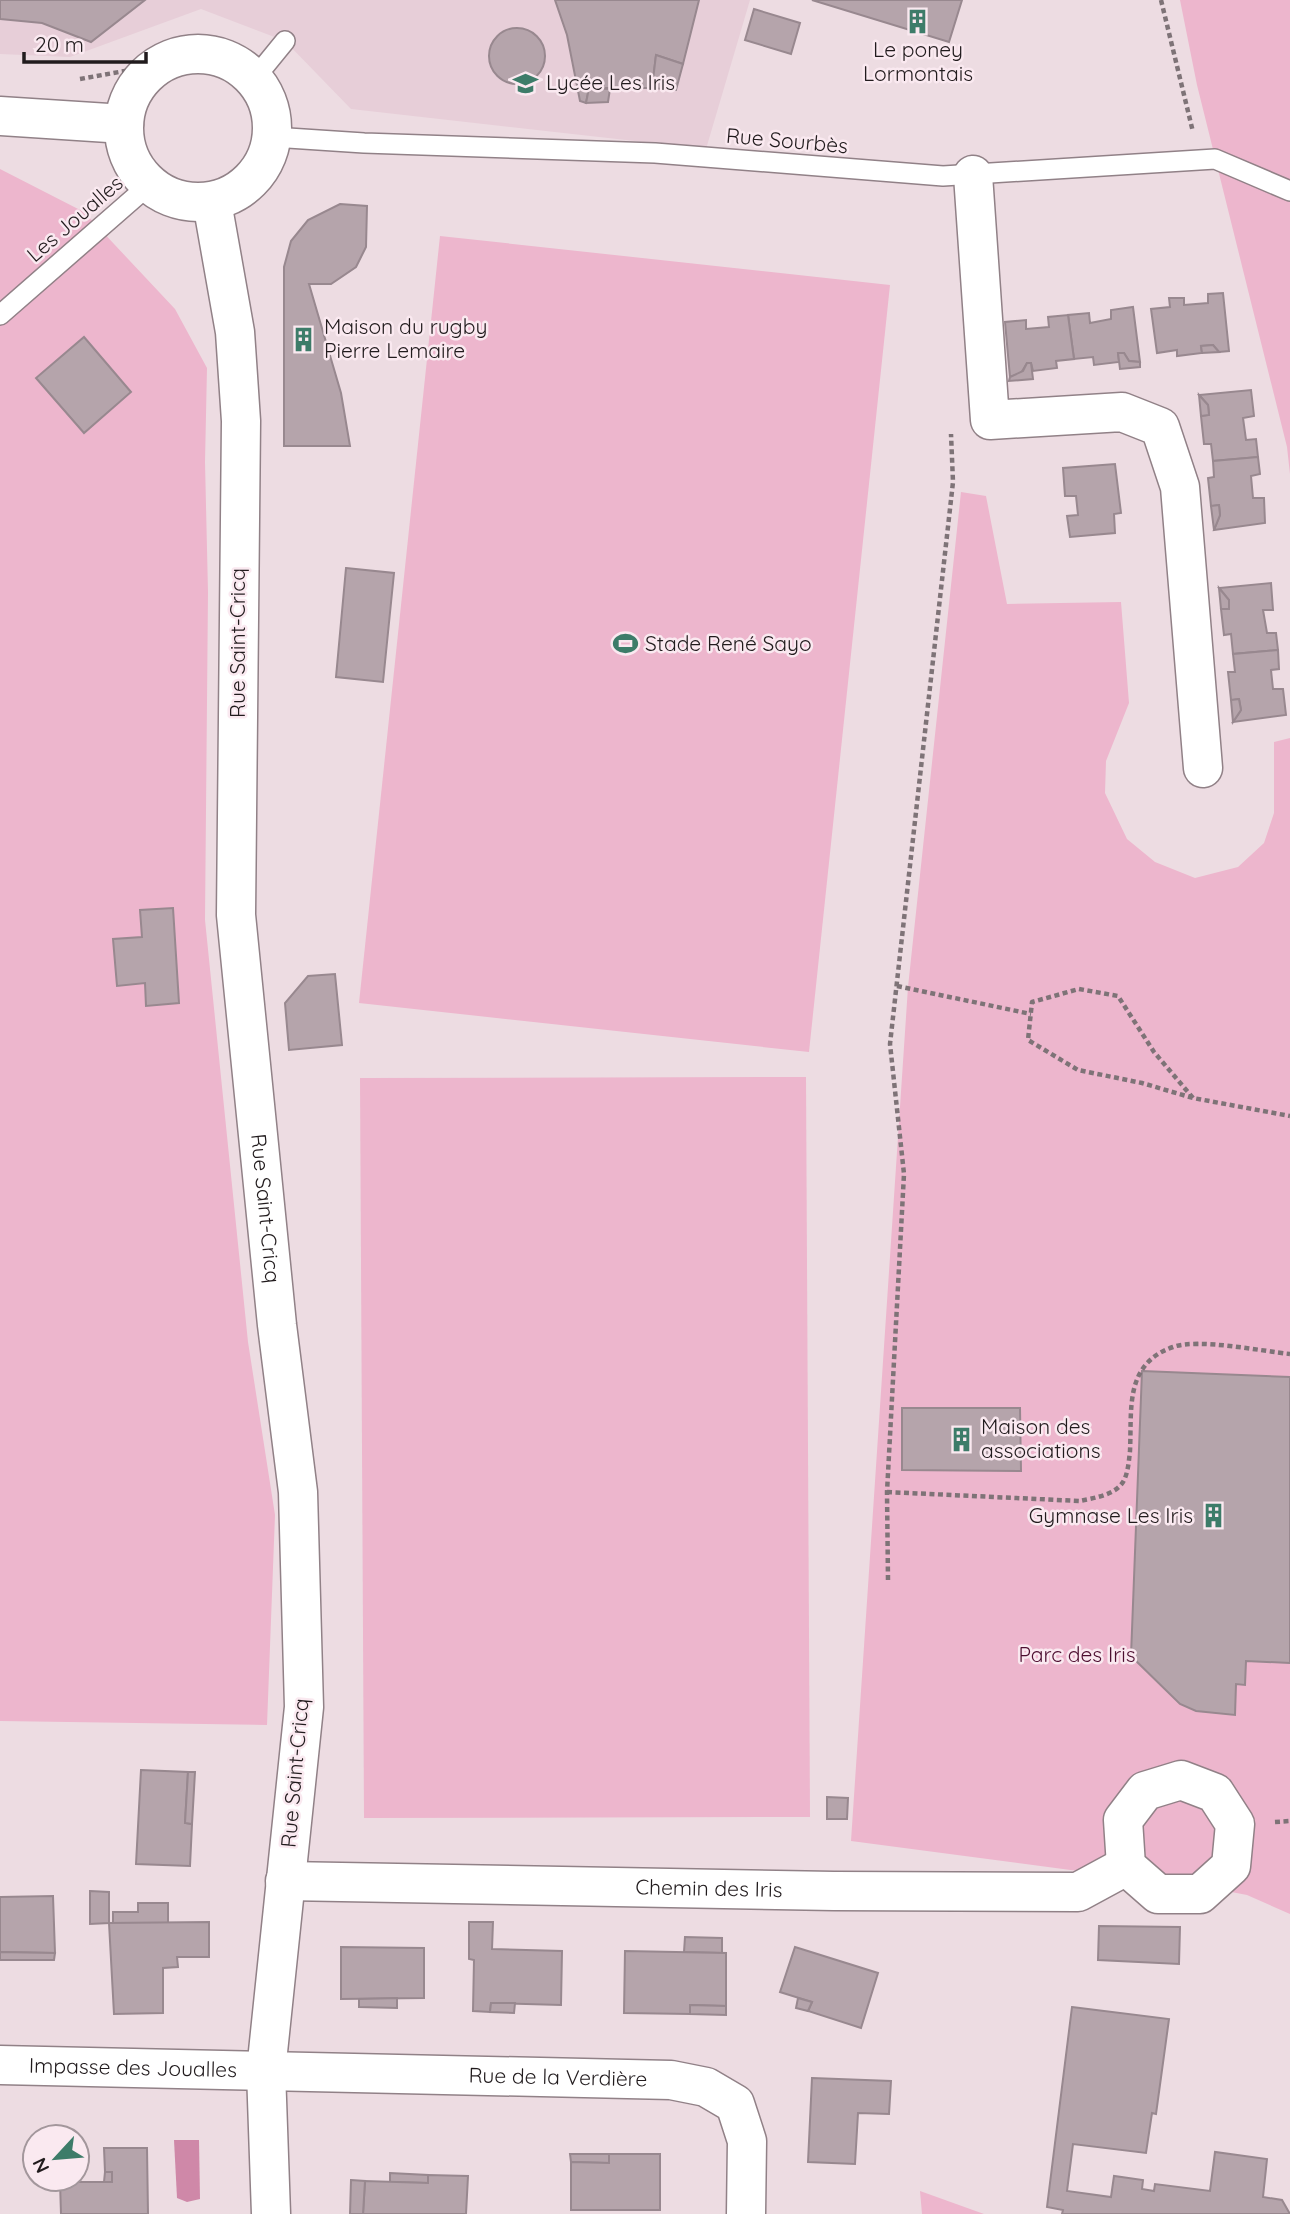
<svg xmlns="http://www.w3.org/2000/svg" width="1290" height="2214" font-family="Quicksand,sans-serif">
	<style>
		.built { fill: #e7ced8 }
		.green { fill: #edb6cd }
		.water { fill: #cf88a8 }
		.building { fill: #b5a4ab; stroke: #98888f; stroke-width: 2 }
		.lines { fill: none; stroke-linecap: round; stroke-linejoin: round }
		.lane-casing { stroke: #918187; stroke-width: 22 }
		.street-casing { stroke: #918187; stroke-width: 41 }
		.path { stroke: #7e7377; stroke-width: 4.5; stroke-dasharray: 5 3.5; stroke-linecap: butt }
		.lane { stroke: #fff; stroke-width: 19 }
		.street { stroke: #fff; stroke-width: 38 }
		.labels { text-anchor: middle; stroke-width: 5; stroke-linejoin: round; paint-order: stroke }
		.poi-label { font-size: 21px; fill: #211b1d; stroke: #fae9f0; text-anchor: start }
		.street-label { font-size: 21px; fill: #211b1d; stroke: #fae9f0 }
		.park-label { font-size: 21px; fill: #4d0e30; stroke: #fae9f0 }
	</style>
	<rect width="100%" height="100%" fill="#eddce2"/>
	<polygon class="built" points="0,0 750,0 706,149 351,109 285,41 201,9 70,57 0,54"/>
	<g class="green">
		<polygon points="1180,0 1290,0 1290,474 1287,447 1197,85"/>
		<polygon points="0,169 84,212 175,309 207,368 205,462 208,592 205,920 248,1342 275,1515 267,1725 0,1721"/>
		<polygon points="440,236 890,285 809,1052 359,1003"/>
		<polygon points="961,492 986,496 1007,604 1121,602 1129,703 1106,761 1105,793 1127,839 1155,862 1195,878 1238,867 1264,843 1274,813 1274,742 1290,738 1290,1914 1247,1895 1221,1890 851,1841 908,987"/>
		<polygon points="806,1077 810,1817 364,1818 360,1078"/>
		<polygon points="920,2191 984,2214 922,2214"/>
	</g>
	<polygon class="water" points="174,2140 199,2140 200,2199 187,2202 177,2198"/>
	<g class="building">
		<polygon points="0,0 145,0 91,42 42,23 0,19"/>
		<polygon points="555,0 699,0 683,64 656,55 652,88 589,88 586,103 580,101 567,35"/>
		<polygon points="812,0 962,0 949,42"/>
		<polygon points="754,9 800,23 791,54 745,40"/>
		<circle cx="517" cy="56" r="28"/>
		<polygon points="656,55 683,64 676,90 652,88"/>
		<polygon points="589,88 610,89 608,102 586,103"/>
		<polygon points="340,204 367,206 366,247 356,267 331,284 309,284 341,393 350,446 284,446 284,267 291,241 308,220"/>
		<polygon points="1223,293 1229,351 1219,352 1213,345 1201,346 1202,353 1177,356 1177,350 1157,353 1151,309 1170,307 1169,298 1184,298 1184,305 1208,303 1208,294"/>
		<polygon points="1133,307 1140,362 1129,361 1124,353 1118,353 1119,362 1094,365 1093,357 1074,359 1068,315 1089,313 1090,323 1111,319 1111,310"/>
		<polygon points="1068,315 1074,359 1056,361 1057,368 1033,371 1031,363 1027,363 1021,373 1010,377 1005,322 1026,320 1026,329 1049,327 1048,317"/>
		<polygon points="84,337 131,392 84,433 36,378"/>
		<polygon points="1213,345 1219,352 1202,353 1201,346"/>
		<polygon points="1118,353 1124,353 1129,361 1140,362 1140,367 1120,369"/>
		<polygon points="1027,363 1031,363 1033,379 1009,381 1010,377 1023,371"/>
		<polygon points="1251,390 1254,416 1243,418 1246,440 1256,439 1258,457 1213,461 1211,444 1204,444 1201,416 1209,415 1208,405 1199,395"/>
		<polygon points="1199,395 1208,405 1209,415 1201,416"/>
		<polygon points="1258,457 1260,474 1251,476 1253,498 1264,498 1265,523 1214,530 1220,515 1219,505 1211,506 1208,478 1214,477 1213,461"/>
		<polygon points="1115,464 1121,513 1114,514 1115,533 1070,537 1067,516 1078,515 1076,496 1065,496 1063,468"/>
		<polygon points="1219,505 1220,515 1214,530 1211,506"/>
		<polygon points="346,568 394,573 383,682 336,677"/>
		<polygon points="1271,583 1273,610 1263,610 1267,633 1276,633 1278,650 1233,654 1231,634 1224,635 1221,609 1229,609 1229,600 1219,588"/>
		<polygon points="1219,588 1229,600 1229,609 1221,609"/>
		<polygon points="1278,650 1279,669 1271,670 1273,689 1283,689 1286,715 1233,722 1241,710 1239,699 1231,700 1228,672 1235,672 1233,654"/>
		<polygon points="1239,699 1241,710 1233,722 1231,700"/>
		<polygon points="173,908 179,1003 146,1006 145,983 117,986 113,939 142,937 140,910"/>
		<polygon points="335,974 342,1045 289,1050 285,1003 308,976"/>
		<polygon points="1142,1371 1290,1377 1290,1663 1246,1661 1245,1685 1236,1684 1235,1715 1196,1711 1180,1704 1131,1656"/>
		<polygon points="902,1408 1020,1408 1021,1471 902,1470"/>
		<polygon points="141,1770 188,1772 185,1823 192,1824 190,1866 136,1864"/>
		<polygon points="188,1772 195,1772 192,1824 185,1823"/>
		<polygon points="827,1797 848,1798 847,1819 827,1819"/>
		<polygon points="90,1891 109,1892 109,1923 90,1924"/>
		<polygon points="53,1896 55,1953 0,1952 0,1897"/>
		<polygon points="138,1903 168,1903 168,1923 113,1923 113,1912 138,1912"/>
		<polygon points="209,1922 209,1957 177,1957 178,1967 163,1968 163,2013 114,2014 109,1923"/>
		<polygon points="469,1922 493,1922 492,1949 562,1951 561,2005 491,2003 490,2012 473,2011 474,1960 469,1959"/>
		<polygon points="1099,1926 1180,1927 1179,1964 1098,1960"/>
		<polygon points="685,1937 722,1938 722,1953 684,1952"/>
		<polygon points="341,1947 424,1948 424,1998 341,1999"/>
		<polygon points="795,1947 878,1973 861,2028 808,2011 812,2002 780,1992"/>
		<polygon points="625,1951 726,1953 726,2006 690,2005 690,2014 624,2013"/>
		<polygon points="0,1952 55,1953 54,1960 0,1960"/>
		<polygon points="397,1998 397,2008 359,2007 359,1999"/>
		<polygon points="798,1998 812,2002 808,2011 796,2008"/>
		<polygon points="491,2003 515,2003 514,2013 490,2012"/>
		<polygon points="690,2005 726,2006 726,2015 690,2014"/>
		<polygon points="1072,2007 1169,2019 1156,2114 1152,2113 1146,2153 1073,2144 1067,2191 1111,2197 1114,2176 1143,2180 1142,2189 1154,2191 1155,2184 1210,2191 1215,2152 1267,2159 1263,2197 1282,2200 1290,2214 1062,2214 1063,2210 1047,2207"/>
		<polygon points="812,2078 891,2081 889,2114 858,2113 855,2164 808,2162"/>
		<polygon points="104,2148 147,2148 148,2214 61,2214 60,2182 112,2182 112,2172 105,2172"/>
		<polygon points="570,2154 609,2154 609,2163 571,2162"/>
		<polygon points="609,2154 660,2154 660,2210 571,2210 571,2162 609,2163"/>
		<polygon points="105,2172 112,2172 112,2182 104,2182"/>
		<polygon points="390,2173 428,2175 428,2183 390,2182"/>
		<polygon points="428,2175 468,2176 466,2214 363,2214 365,2181 428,2183"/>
		<polygon points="351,2180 365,2181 363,2214 350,2214"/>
	</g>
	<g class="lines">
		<defs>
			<g id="lane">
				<polyline points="254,79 285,41"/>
				<polyline points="273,137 364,143 655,153 943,176 1215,159 1290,191"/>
				<polyline points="0,315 149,185"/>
			</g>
			<g id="street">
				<circle cx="198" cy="128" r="74"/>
				<polyline points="0,116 124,124"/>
				<polyline points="973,175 990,420 1122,412 1160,427 1180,487 1203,768"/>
				<path id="s1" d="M212,202L235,332L241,421L236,915L277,1325L298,1492L304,1707L266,2071L271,2214"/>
				<polygon points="1181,1780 1215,1793 1235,1824 1231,1866 1200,1894 1158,1894 1126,1866 1123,1820 1145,1791"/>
				<path id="s2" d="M285,1881L834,1891L1078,1892L1126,1866"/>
				<path id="s3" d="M0,2065L671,2080L706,2087L735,2104L747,2141L746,2214"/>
			</g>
		</defs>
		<use href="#lane" class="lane-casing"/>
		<use href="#street" class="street-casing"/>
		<g class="path">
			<polyline points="1161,0 1193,132"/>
			<polyline points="80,79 158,65"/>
			<polyline points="897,986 1031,1014"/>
			<polyline points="1193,1098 1154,1052 1118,996 1079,989 1032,1002 1028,1040 1078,1070 1142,1083 1193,1098 1290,1116"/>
			<path d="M887,1492L1080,1501C1094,1498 1115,1495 1123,1482C1128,1474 1129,1460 1130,1451C1132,1409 1124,1364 1173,1347C1198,1338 1261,1351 1290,1354"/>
			<polyline points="888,1580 887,1492 904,1174 890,1044 953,482 951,434"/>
			<polyline points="1275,1822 1290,1821"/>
		</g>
		<use href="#lane" class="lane"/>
		<use href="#street" class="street"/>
	</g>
	<defs>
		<symbol id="building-bare" viewBox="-9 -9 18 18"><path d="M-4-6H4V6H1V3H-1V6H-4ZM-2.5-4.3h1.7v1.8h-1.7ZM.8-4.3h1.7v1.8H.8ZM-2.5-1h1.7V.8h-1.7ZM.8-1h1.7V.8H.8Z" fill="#3d7c69" stroke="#fae9f0" stroke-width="2.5" paint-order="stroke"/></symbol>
		<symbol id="school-bare" viewBox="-9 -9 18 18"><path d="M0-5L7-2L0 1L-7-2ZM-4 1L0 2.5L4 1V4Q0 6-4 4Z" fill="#3d7c69" stroke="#fae9f0" stroke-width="2.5" paint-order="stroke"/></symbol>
		<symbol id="stadium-bare" viewBox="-9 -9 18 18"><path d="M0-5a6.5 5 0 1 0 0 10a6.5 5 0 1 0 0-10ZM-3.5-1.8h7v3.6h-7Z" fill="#3d7c69" stroke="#fae9f0" stroke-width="2.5" paint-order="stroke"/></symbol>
	</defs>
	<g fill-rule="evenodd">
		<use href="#building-bare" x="900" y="4" width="35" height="35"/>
		<use href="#school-bare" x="508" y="66" width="35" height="35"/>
		<use href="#building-bare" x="286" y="322" width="35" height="35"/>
		<use href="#stadium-bare" x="608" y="626" width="35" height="35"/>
		<use href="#building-bare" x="944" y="1422" width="35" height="35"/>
		<use href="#building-bare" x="1196" y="1498" width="35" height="35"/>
	</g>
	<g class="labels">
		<g class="poi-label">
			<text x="918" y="57" text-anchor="middle">Le poney<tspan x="918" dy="24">Lormontais</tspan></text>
			<text x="546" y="90">Lycée Les Iris</text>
			<text x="324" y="334">Maison du rugby<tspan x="324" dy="24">Pierre Lemaire</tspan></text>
			<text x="645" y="651">Stade René Sayo</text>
			<text x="981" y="1434">Maison des<tspan x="981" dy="24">associations</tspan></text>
			<text x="1193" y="1523" text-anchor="end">Gymnase Les Iris</text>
		</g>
		<g class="street-label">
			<text transform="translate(787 141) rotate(5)" y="7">Rue Sourbès</text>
			<text transform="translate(75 219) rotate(-41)" y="7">Les Joualles</text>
			<text transform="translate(238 643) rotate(-90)" y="7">Rue Saint-Cricq</text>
			<text dy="7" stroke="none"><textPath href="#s1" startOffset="1010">Rue Saint-Cricq</textPath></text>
			<text transform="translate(295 1773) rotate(-85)" y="7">Rue Saint-Cricq</text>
			<text dy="7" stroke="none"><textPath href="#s2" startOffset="424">Chemin des Iris</textPath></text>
			<text dy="7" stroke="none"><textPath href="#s3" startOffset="133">Impasse des Joualles</textPath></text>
			<text dy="7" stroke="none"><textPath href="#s3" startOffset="558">Rue de la Verdière</textPath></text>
		</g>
		<g class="park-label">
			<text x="1077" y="1662">Parc des Iris</text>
		</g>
	</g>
	<g transform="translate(56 2158) rotate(244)"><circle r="33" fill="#fae9f0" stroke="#a3979c" stroke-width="2"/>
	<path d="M0-5L12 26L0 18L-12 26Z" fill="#3d7c69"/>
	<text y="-10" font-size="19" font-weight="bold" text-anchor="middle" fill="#211b1d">N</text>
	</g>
	<path d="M24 52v10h122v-10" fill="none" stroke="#211b1d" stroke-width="3.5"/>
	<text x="35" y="52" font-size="21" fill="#211b1d" stroke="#fae9f0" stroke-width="5" paint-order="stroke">20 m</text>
</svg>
